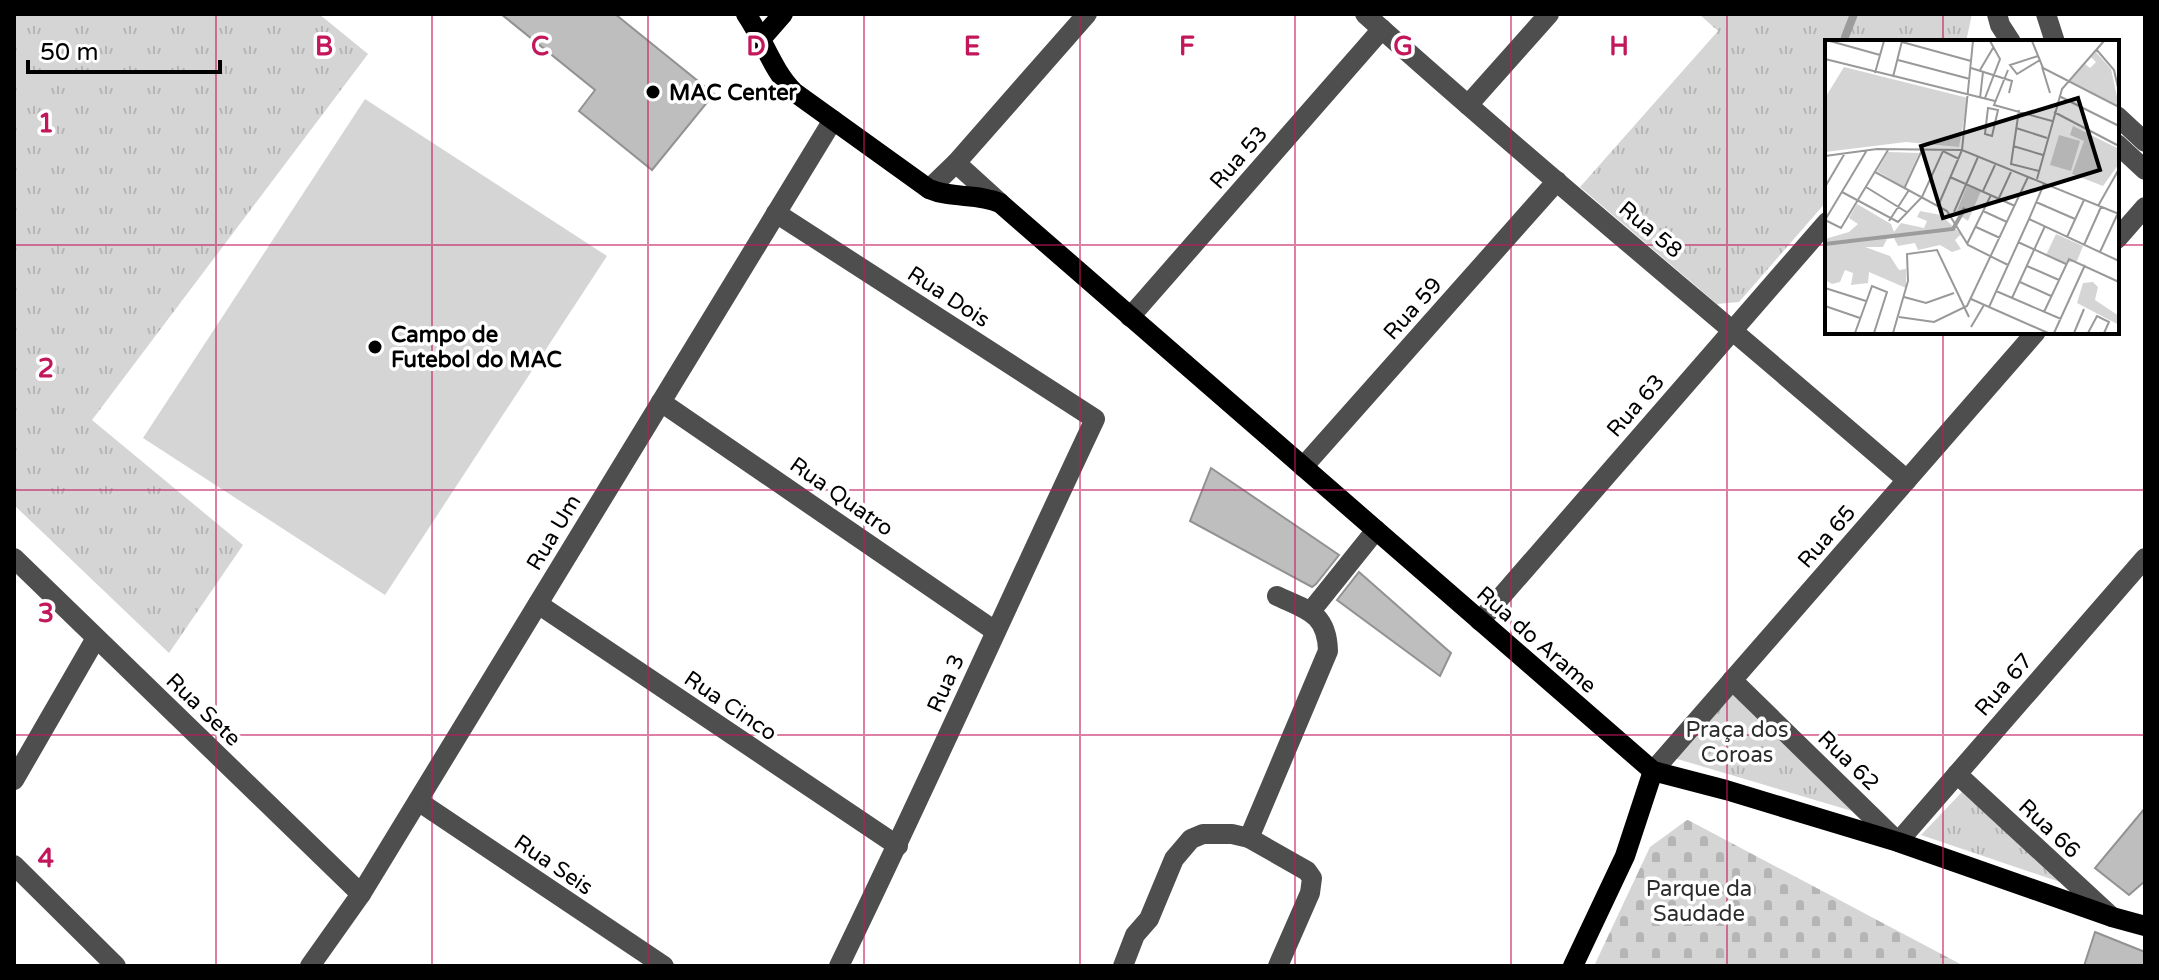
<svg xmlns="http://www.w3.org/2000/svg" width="2159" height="980" font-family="'Varela Round',sans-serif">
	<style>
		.grass { fill: url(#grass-tufts) }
		.cemetery { fill: url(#cemetery-stones) }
		.pitch { fill: #d5d5d5 }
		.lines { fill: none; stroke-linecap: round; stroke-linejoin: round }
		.stream { stroke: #9c9c9c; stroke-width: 8 }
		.building { fill: #bebebe; stroke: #929292; stroke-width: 2 }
		.minor { stroke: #4e4e4e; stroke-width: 20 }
		.major { stroke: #000; stroke-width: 20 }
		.grid { fill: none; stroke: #c2185b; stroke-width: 2; stroke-opacity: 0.55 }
		.poi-dot { fill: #000; stroke: #fff; stroke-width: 3 }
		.labels { text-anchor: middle; stroke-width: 7; stroke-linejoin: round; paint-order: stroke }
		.poi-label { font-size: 22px; font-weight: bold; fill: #000; stroke: #fff; text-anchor: start }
		.street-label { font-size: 22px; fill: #000; stroke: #fff }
		.park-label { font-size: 22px; fill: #2c2c2c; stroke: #fff }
		.inset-river { fill: none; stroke: #9c9c9c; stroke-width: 4 }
		.inset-road { fill: none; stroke: #999; stroke-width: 2 }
		.view { fill: #000; fill-opacity: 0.15; stroke: #000; stroke-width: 4 }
		.inset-edge { fill: none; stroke: #000; stroke-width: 4 }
		.grid-label { font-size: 26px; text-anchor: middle; font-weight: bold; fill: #c2185b; stroke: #fff; stroke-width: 7; stroke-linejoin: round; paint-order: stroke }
	</style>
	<defs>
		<pattern id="grass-tufts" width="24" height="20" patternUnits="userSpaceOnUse" patternTransform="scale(2)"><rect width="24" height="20" fill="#d5d5d5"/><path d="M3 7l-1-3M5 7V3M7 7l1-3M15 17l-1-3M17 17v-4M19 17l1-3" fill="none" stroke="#b5b5b5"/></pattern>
		<pattern id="cemetery-stones" width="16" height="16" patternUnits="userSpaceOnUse" patternTransform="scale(2)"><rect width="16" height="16" fill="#d5d5d5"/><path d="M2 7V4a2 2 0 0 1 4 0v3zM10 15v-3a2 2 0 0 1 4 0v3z" fill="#b5b5b5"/></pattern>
	</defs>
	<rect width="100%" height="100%" fill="#fff"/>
	<g class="grass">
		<polygon points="14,14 319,14 368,54 92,420 243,545 169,653 14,505"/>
		<polygon points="1699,14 1972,14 1966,42 1827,42 1827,201 1739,302 1717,304 1580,187 1718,31"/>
		<polygon points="1734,691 1852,811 1674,758"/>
		<polygon points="1962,792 2069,885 1921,835"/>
	</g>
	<polygon class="cemetery" points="1687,820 1688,820 1964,966 1594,966 1650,847"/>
	<polygon class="pitch" points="365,99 607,256 385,595 143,438"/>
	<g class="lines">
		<polyline class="stream" points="1845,37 1854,14"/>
	</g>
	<g class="building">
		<polygon points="501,14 615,14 714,94 652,170 579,111 595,90"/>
		<polygon points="1211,468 1339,555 1316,584 1312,587 1190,521"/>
		<polygon points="1359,572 1451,653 1440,676 1337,600"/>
		<polygon points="2145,808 2145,881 2129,895 2095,868"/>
		<polygon points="2095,932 2145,952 2145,966 2084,966"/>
	</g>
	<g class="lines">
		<g class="minor">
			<path d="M1365,14C1542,173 1727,324 1907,480"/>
			<polyline points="1997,14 2000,25 2011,42"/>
			<polyline points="2046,14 2055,42"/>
			<polyline points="1468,105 1549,14"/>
			<polyline points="2117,116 2145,142"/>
			<polyline points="2117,144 2145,170"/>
			<polyline points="956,163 1000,203"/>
			<polyline points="929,189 956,163 1087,14"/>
			<path d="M776,213L1095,419C1009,601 927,785 839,966"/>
			<polyline points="2117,239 2145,207"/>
			<polyline points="1130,317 1382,29"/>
			<polyline points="661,402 995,631"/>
			<polyline points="1303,467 1557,181"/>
			<polyline points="14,558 361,894"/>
			<polyline points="538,604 898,846"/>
			<polyline points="1311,611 1376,530"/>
			<polyline points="1480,621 1827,222"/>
			<polyline points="1732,680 1898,842 2145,558"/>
			<polyline points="1653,771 2036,332"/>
			<polyline points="1957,774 2112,917"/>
			<polyline points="14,780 96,638"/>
			<polyline points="418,801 664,966"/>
			<path d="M1249,838L1328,651C1327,613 1307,610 1277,596"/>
			<polyline points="14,865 116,966"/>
			<polyline points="310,966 361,894 833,120"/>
			<polyline points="1123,966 1135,935 1149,919 1174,859 1191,839 1203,834 1232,834 1249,838 1307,871 1312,878 1310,893 1278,966"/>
		</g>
		<g class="major">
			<path d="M746,14C764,40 772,70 794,92L929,189C952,199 977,193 1000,203L1653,771L1726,790L1898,842L2112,917L2145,926"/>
			<polyline points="762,38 783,14"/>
			<polyline points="1573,966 1625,856 1653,771"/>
		</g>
	</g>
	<path class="grid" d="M216,14V966M432,14V966M648,14V966M864,14V966M1080,14V966M1295,14V966M1511,14V966M1727,14V966M1943,14V42M14,245H1827M2117,245H2145M1943,332V966M14,490H2145M14,735H2145"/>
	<g class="poi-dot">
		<circle cx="653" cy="92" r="8"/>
		<circle cx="375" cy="347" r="8"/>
	</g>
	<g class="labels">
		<g class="poi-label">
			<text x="669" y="100">MAC Center</text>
			<text x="391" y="342">Campo de<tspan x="391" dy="25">Futebol do MAC</tspan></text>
		</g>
		<g class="street-label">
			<text transform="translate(1238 157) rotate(-49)" y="8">Rua 53</text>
			<text transform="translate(1651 229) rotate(40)" y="8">Rua 58</text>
			<text transform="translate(949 296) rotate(33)" y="8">Rua Dois</text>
			<text transform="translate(1412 308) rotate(-48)" y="8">Rua 59</text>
			<text transform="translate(1635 405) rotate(-49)" y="8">Rua 63</text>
			<text transform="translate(842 496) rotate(35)" y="8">Rua Quatro</text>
			<text transform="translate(553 532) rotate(-59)" y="8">Rua Um</text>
			<text transform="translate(1826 536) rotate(-49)" y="8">Rua 65</text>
			<text transform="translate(1537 639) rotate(41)" y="8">Rua do Arame</text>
			<text transform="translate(945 683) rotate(-66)" y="8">Rua 3</text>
			<text transform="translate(2003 684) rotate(-49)" y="8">Rua 67</text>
			<text transform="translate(731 705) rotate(34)" y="8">Rua Cinco</text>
			<text transform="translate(204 709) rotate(44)" y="8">Rua Sete</text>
			<text transform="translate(1849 760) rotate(44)" y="8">Rua 62</text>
			<text transform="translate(2050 828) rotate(43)" y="8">Rua 66</text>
			<text transform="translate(554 864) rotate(34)" y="8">Rua Seis</text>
		</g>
		<g class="park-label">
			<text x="1737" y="737">Praça dos<tspan x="1737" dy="25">Coroas</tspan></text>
			<text x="1699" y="896">Parque da<tspan x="1699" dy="25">Saudade</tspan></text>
		</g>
	</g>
	<g transform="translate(1825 40)">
		<rect width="294" height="294" fill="#fff"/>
		<path d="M271,12L286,29L294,66L245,41L260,24L265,28L271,22L266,17ZM248,86L294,109L293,125L278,146L247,134L259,101L245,95ZM63,112L94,113L79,147L52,131ZM142,146L156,151L143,181L131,173ZM231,194L258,206L252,221L240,223L221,215Z" fill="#d5d5d5"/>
		<path d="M32,164L66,184L69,192L76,183L99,188L102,181L92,177L95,171L116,175L136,194L130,200L136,209L127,212L115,205L93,210L90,203L73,206L69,198L62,199L58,207H40L65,216L74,230L81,229V248L44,232L43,243L26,245L28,233L20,230L15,242L7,244L0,240V199L24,192L33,184L24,178ZM268,242L273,247L270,260L294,276V285L252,263L258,243Z" fill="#d5d5d5"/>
		<path d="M19,27L143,58L134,107L81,102L0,112V58Z" fill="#d5d5d5"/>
		<path d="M234,95L255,101L246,131L225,125Z" fill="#d5d5d5"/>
		<path class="inset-river" d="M0,204L128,189L140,168"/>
		<path class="inset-road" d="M5,1L55,15M207,1L218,28L294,67M77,2L146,21M271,9L289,30L294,52M213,16L185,25L192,34L215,20M0,19L170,61M73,20L145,39M217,27L225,53M146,28L187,41L184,53M155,30L168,8M183,30L169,65L227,81M50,33L59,1M68,37L77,1M234,56L294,86M155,58L158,32M160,58L175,19L165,1M163,68L173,70L167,96L160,94ZM194,70L186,124L214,131M229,72L294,106M191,88L222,98M188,106L218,115M137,110L148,1M0,116L52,109L137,110L294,174M50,132L122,171L143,205L183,225M125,137L190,166M212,139L237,49L279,1M219,144L204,179L294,221M0,147L20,113M41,147L83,173M79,149L97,110M158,151L170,125M17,152L73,182L97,157L118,111L134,119M174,158L186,132M211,162L250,179M113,166L137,110M273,166L294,129M158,171L182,182M129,172L153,117M0,180L16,188L63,110M0,180L42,110M64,181L84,150M151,187L175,198M242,197L259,160M193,202L241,224M142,204L166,155M259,205L276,167M275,212L293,173M202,226L234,240M195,242L226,256M0,248L41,261M171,251L236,279M79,257L101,263L129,253M187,258L220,186M146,259L223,293M0,266L35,278M164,267L204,179M219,272L244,219L294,242M74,277L109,282L142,266L203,137M146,287L159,265M30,293L47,246L62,252L49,293M68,293L83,241L82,214L112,210L144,277M229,293L260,225M249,293L259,269M263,293L272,276L284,282L279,293"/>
		<path class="view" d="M253,58L275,130L118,178L96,106Z"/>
		<rect width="294" height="294" class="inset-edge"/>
	</g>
	<g class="grid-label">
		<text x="324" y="55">B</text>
		<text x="540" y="55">C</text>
		<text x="756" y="55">D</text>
		<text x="972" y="55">E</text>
		<text x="1187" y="55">F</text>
		<text x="1403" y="55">G</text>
		<text x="1619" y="55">H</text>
		<text x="46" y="132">1</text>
		<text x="46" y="377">2</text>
		<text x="46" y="622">3</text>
		<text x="46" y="867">4</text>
	</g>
	<rect width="2159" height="980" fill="none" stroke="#000000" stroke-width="32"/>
	<path d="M28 60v12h192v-12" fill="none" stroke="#000000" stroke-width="4"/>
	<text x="40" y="60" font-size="24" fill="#000000" stroke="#ffffff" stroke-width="6" paint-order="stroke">50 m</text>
</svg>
